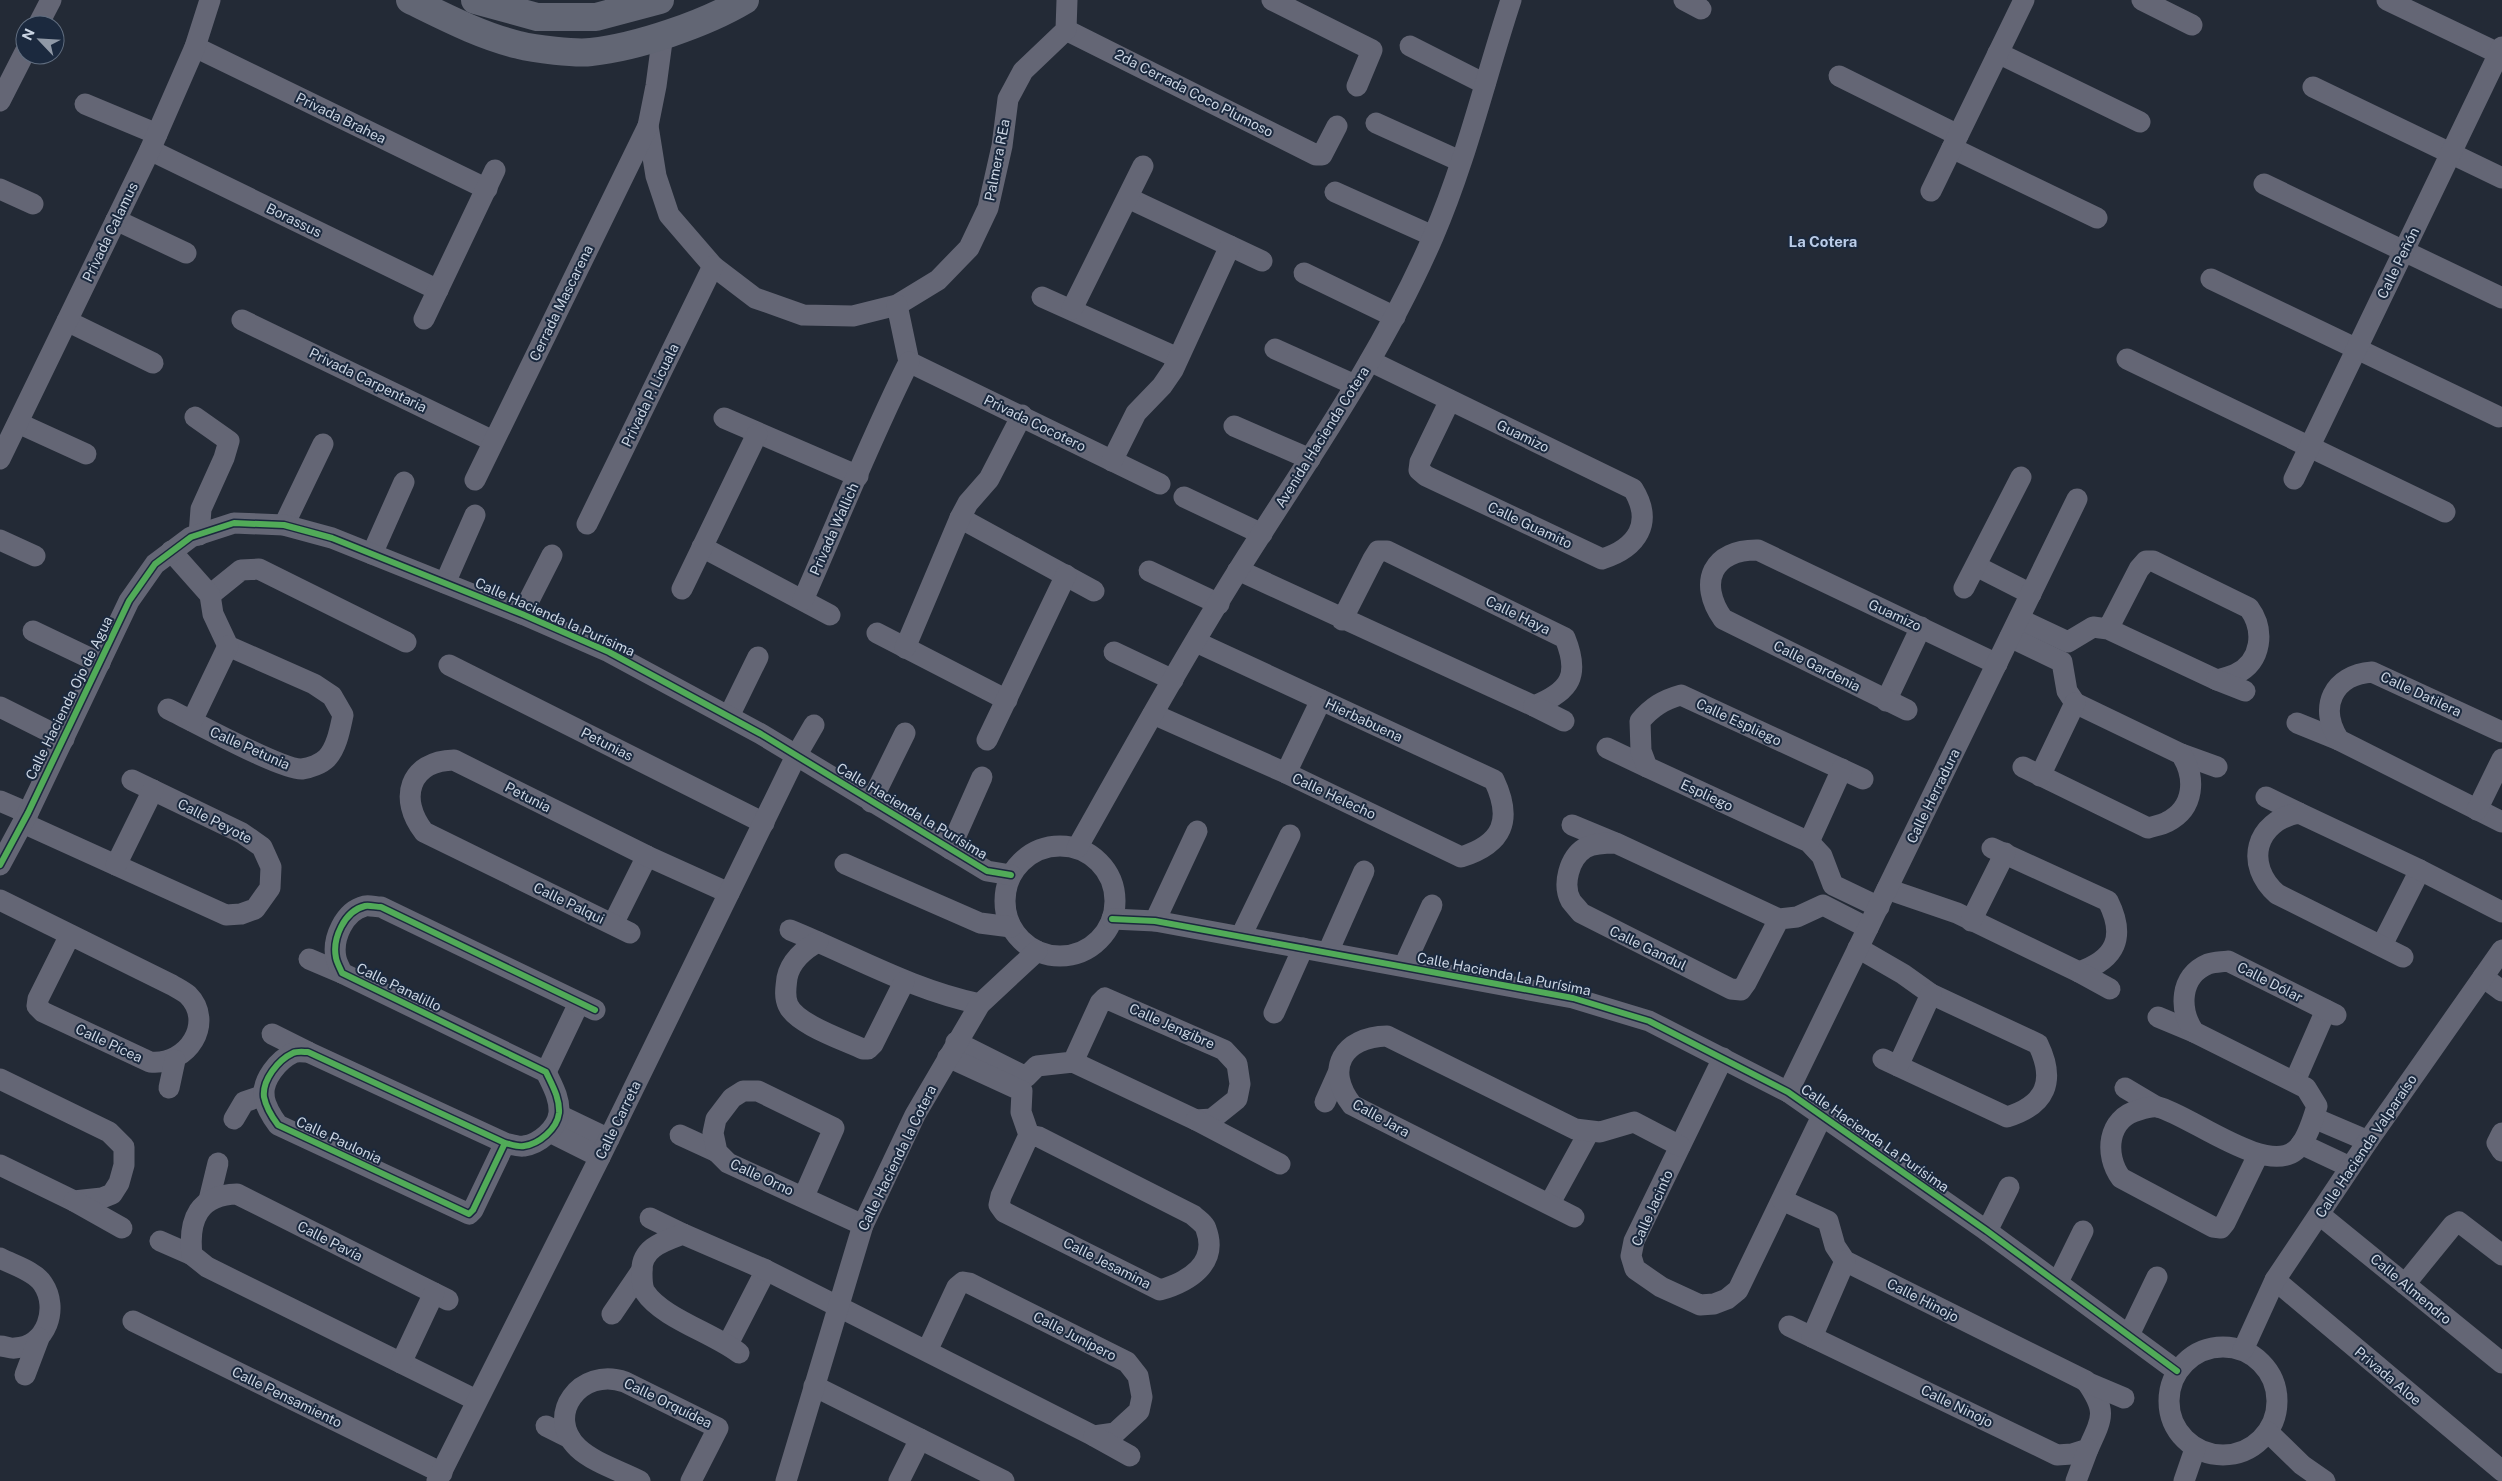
<svg xmlns="http://www.w3.org/2000/svg" width="2502" height="1481" font-family="'Public Sans',sans-serif">
	<style>
		.lines { fill: none; stroke-linecap: round; stroke-linejoin: round }
		.minor { stroke: #646675; stroke-width: 21 }
		.major { stroke: #626674; stroke-width: 28 }
		.cycleway-casing { stroke: #1b293e; stroke-width: 9 }
		.cycleway { stroke: #51ab58; stroke-width: 6 }
		.labels { text-anchor: middle; stroke-width: 4; stroke-linejoin: round; paint-order: stroke }
		.street-label { font-size: 14px; fill: #cbd5e3; stroke: #1b293e }
		.neighbourhood-label { font-size: 15px; font-weight: bold; fill: #bacce8; stroke: #1b293e }
	</style>
	<rect width="100%" height="100%" fill="#232a36"/>
	<g class="lines">
		<g class="minor">
			<polyline points="1272,0 1372,50 1357,86"/>
			<polyline points="1684,0 1701,9"/>
			<polyline points="2142,0 2192,25"/>
			<polyline points="2387,0 2502,55"/>
			<polyline points="38,25 51,0"/>
			<polyline points="1066,30 1316,155 1322,155 1337,126"/>
			<polyline points="1410,46 1485,84"/>
			<polyline points="195,47 487,189"/>
			<polyline points="1998,53 2140,122"/>
			<polyline points="1839,76 1958,135"/>
			<polyline points="2313,87 2502,178"/>
			<polyline points="0,101 25,52"/>
			<polyline points="85,104 157,134"/>
			<polyline points="1376,123 1460,161"/>
			<polyline points="648,126 656,176 669,215 713,266 755,298 803,315 853,316 897,305 938,280 969,248 988,208 1002,146 1008,99 1023,71 1066,30 1067,0"/>
			<polyline points="1952,148 2097,218"/>
			<polyline points="150,150 438,290"/>
			<polyline points="2264,184 2502,298"/>
			<polyline points="0,189 33,204"/>
			<polyline points="1931,191 2024,0"/>
			<polyline points="1335,192 1433,236"/>
			<polyline points="1128,198 1262,261"/>
			<polyline points="116,220 186,253"/>
			<polyline points="1304,273 1395,317"/>
			<polyline points="2211,279 2499,417"/>
			<polyline points="1042,297 1178,358"/>
			<polyline points="897,305 909,362"/>
			<polyline points="1072,309 1143,166"/>
			<polyline points="424,319 495,170"/>
			<polyline points="242,320 493,441"/>
			<polyline points="67,321 153,363"/>
			<polyline points="1275,349 1355,385"/>
			<polyline points="2127,359 2445,512"/>
			<path d="M1370,361L1633,489C1654,523 1637,548 1602,559L1426,476L1419,470L1420,462L1450,400"/>
			<polyline points="909,362 1160,484"/>
			<polyline points="195,417 229,441 224,458 201,509 199,535"/>
			<polyline points="724,418 858,476"/>
			<polyline points="18,423 86,454"/>
			<polyline points="1234,426 1310,459"/>
			<polyline points="0,459 150,150 195,47 210,0"/>
			<polyline points="1112,461 1136,413 1162,386 1173,370 1230,246"/>
			<polyline points="2294,479 2502,47"/>
			<polyline points="475,480 648,126 656,86 663,34"/>
			<polyline points="1184,497 1262,534"/>
			<polyline points="960,518 1094,591"/>
			<polyline points="587,524 713,266"/>
			<polyline points="284,525 323,444"/>
			<polyline points="0,540 35,556"/>
			<polyline points="702,547 830,615"/>
			<polyline points="372,554 404,482"/>
			<polyline points="1976,566 2031,594"/>
			<path d="M1238,570L1534,706C1571,691 1580,675 1565,638L1387,551H1378L1373,559L1342,620"/>
			<polyline points="1149,571 1219,604"/>
			<polyline points="445,583 475,515"/>
			<polyline points="1964,588 2021,477"/>
			<polyline points="682,589 757,434"/>
			<polyline points="210,595 241,570 259,569 406,642"/>
			<path d="M803,600C838,521 870,440 909,362"/>
			<polyline points="522,614 552,555"/>
			<path d="M2019,619L2068,642L2093,627L2108,629L2217,680C2223,678 2230,677 2236,674C2262,661 2265,630 2249,608L2153,561H2146L2139,569L2108,629"/>
			<polyline points="33,631 100,663"/>
			<polyline points="877,633 1007,700"/>
			<polyline points="2010,637 2062,662 2067,691 2075,703"/>
			<polyline points="905,648 960,518 968,503 989,479 1022,415"/>
			<polyline points="1114,652 1173,680"/>
			<polyline points="449,665 764,823"/>
			<polyline points="2217,680 2245,691"/>
			<polyline points="1886,701 1921,627"/>
			<polyline points="1534,706 1564,721"/>
			<polyline points="0,707 64,739"/>
			<path d="M168,709C193,721 281,770 302,769C310,768 321,764 327,758C337,747 340,729 343,715L332,696L314,684L228,646L213,614L210,595L171,551"/>
			<path d="M1907,710L1723,619C1697,582 1713,549 1758,550L1997,664"/>
			<path d="M1153,714L1286,773L1461,857C1503,844 1513,820 1494,780L1196,642"/>
			<polyline points="729,716 758,657"/>
			<polyline points="192,721 228,646"/>
			<polyline points="2297,723 2339,740"/>
			<path d="M2502,732L2372,672C2333,675 2318,707 2339,740L2502,822"/>
			<polyline points="987,740 1066,575"/>
			<polyline points="1607,748 1647,767"/>
			<polyline points="2181,754 2217,767"/>
			<path d="M2023,767L2148,828C2154,826 2162,825 2167,822C2195,808 2196,777 2181,754L2075,703"/>
			<polyline points="1286,773 1321,700"/>
			<polyline points="2040,776 2075,703"/>
			<path d="M1863,779L1681,695C1663,700 1652,707 1640,721L1641,751L1647,767L1809,842L1822,856L1833,885L1879,907"/>
			<polyline points="2266,797 2299,813"/>
			<polyline points="0,801 28,813"/>
			<polyline points="871,802 905,733"/>
			<polyline points="2477,810 2502,759"/>
			<polyline points="23,823 226,915 241,914 255,909 270,888 271,867 262,847 242,833 132,780"/>
			<polyline points="1572,825 1613,842"/>
			<polyline points="1809,842 1842,769"/>
			<circle cx="1060" cy="901" r="55"/>
			<path d="M1077,848C1130,754 1182,660 1239,569C1307,461 1382,355 1433,237C1466,161 1485,79 1511,0"/>
			<polyline points="950,849 982,777"/>
			<polyline points="845,864 980,923 1011,927"/>
			<polyline points="0,865 28,813 129,601 155,564 191,537 234,523 284,525 332,538 522,614 609,652 761,734 987,871 1011,875"/>
			<polyline points="116,865 153,790"/>
			<path d="M1887,889L1957,913L2079,972C2116,959 2126,937 2108,901L1992,848"/>
			<path d="M0,900L172,985C177,988 183,991 188,995C215,1022 188,1066 150,1062L43,1012L37,1006L38,999L70,935"/>
			<polyline points="1112,919 1155,921 1573,998 1649,1021 1788,1092 1987,1231 2177,1371"/>
			<path d="M1779,919L1746,983L1741,990L1731,989L1581,913C1578,909 1574,905 1571,901C1562,885 1569,858 1585,848C1594,843 1606,843 1616,843L1779,919L1797,917L1823,905L1868,928"/>
			<polyline points="1155,921 1197,831"/>
			<polyline points="1971,921 2005,853"/>
			<polyline points="613,924 647,856"/>
			<path d="M790,930C854,956 912,990 980,1004"/>
			<path d="M630,933L424,832C398,799 409,761 454,760L647,856L729,893"/>
			<polyline points="1241,936 1290,835"/>
			<path d="M818,942C804,949 790,962 787,978C786,987 784,996 788,1005C796,1024 844,1040 863,1049H868L873,1044L904,982"/>
			<polyline points="2382,945 2420,870"/>
			<path d="M1858,948L1903,974L1931,994L2038,1044C2056,1081 2046,1105 2007,1117L1883,1059"/>
			<polyline points="1328,952 1364,871"/>
			<path d="M2403,957L2277,894C2244,865 2255,821 2299,813L2420,870L2502,912"/>
			<polyline points="309,959 342,973"/>
			<polyline points="1404,966 1432,905"/>
			<polyline points="2079,972 2110,989"/>
			<polyline points="2483,977 2502,991"/>
			<polyline points="1274,1013 1303,948"/>
			<polyline points="2158,1017 2194,1032"/>
			<polyline points="272,1034 308,1052"/>
			<polyline points="956,1042 1026,1077 1037,1066 1073,1062 1196,1120 1212,1119 1237,1099 1240,1084 1237,1064 1224,1050 1105,998 1100,1003 1073,1062"/>
			<path d="M948,1057L1022,1091L1021,1112L1029,1135L1039,1137L1193,1215C1197,1219 1205,1224 1206,1229C1219,1264 1188,1282 1160,1290L1004,1212L999,1205L1001,1196L1029,1135"/>
			<polyline points="1723,1058 1634,1241 1631,1256 1635,1269 1661,1287 1700,1305 1714,1304 1727,1299 1738,1290 1822,1116"/>
			<polyline points="1898,1066 1931,994"/>
			<polyline points="546,1072 579,1003"/>
			<polyline points="0,1079 109,1132 124,1147 124,1165 119,1183 112,1194 102,1198 74,1201 0,1165"/>
			<polyline points="2295,1081 2326,1010"/>
			<polyline points="169,1088 175,1060"/>
			<polyline points="2125,1088 2157,1107"/>
			<polyline points="1788,1092 2077,499"/>
			<polyline points="1325,1102 1338,1073"/>
			<polyline points="559,1115 609,1139"/>
			<polyline points="2314,1118 2368,1141"/>
			<polyline points="234,1119 244,1102 264,1095"/>
			<polyline points="1196,1120 1280,1164"/>
			<polyline points="550,1132 600,1157"/>
			<polyline points="2502,1133 2497,1143 2502,1151"/>
			<polyline points="680,1135 717,1152"/>
			<path d="M505,1143L473,1210L469,1214L278,1125C272,1117 266,1107 264,1097C262,1080 278,1060 293,1053C297,1051 304,1052 308,1052L505,1143C510,1144 518,1147 524,1146C539,1144 557,1129 559,1113C560,1098 552,1085 546,1072L342,973C340,968 337,963 336,958C332,939 344,911 365,906C369,905 376,907 381,907L595,1010"/>
			<polyline points="2301,1144 2350,1167"/>
			<path d="M2258,1155L2225,1223L2221,1228L2213,1227L2121,1178C2104,1155 2107,1118 2139,1110C2145,1108 2152,1106 2158,1107C2190,1115 2266,1176 2296,1150C2307,1141 2313,1119 2317,1106L2306,1088L2194,1032C2179,1010 2179,976 2208,964C2214,962 2222,962 2228,961L2336,1015"/>
			<polyline points="804,1196 834,1128 758,1091 743,1091 732,1098 716,1119 713,1133 717,1152 728,1163 863,1225"/>
			<polyline points="209,1200 218,1163"/>
			<path d="M1782,1200L1828,1221L1835,1246L1845,1261L2086,1381C2107,1411 2103,1417 2088,1449L2072,1454L2057,1455L1789,1326"/>
			<polyline points="74,1201 122,1228"/>
			<polyline points="1550,1203 1589,1132"/>
			<polyline points="2320,1215 2502,1363"/>
			<path d="M1574,1217L1352,1105C1324,1069 1343,1037 1387,1036L1575,1129L1600,1132L1634,1122L1680,1146"/>
			<polyline points="650,1218 683,1234"/>
			<polyline points="1987,1231 2009,1187"/>
			<polyline points="160,1241 192,1255"/>
			<path d="M0,1258C13,1265 35,1271 43,1284C59,1308 47,1346 15,1348C11,1349 5,1346 0,1346"/>
			<polyline points="2275,1280 2502,1471"/>
			<polyline points="2058,1282 2083,1231"/>
			<polyline points="2405,1284 2453,1225 2459,1222 2502,1255"/>
			<path d="M448,1300L237,1194C199,1195 188,1219 192,1255L207,1267L476,1400"/>
			<polyline points="612,1314 642,1270"/>
			<polyline points="133,1321 442,1473"/>
			<polyline points="2129,1335 2157,1277"/>
			<polyline points="1812,1337 1845,1261"/>
			<polyline points="728,1344 766,1270"/>
			<circle cx="2223" cy="1401" r="54"/>
			<polyline points="2243,1350 2275,1280 2368,1141 2502,950"/>
			<path d="M739,1353C713,1333 662,1318 645,1292C642,1287 642,1279 642,1273C640,1248 664,1241 683,1234L766,1270L1094,1436L1115,1433L1139,1411L1142,1397L1138,1376L1127,1362L969,1283L963,1282L957,1287L927,1351"/>
			<polyline points="401,1363 434,1293"/>
			<polyline points="25,1375 39,1338"/>
			<polyline points="2086,1382 2124,1398"/>
			<polyline points="814,1386 1004,1481"/>
			<polyline points="546,1426 570,1438"/>
			<polyline points="2268,1432 2302,1465 2325,1481"/>
			<polyline points="1094,1436 1130,1456"/>
			<polyline points="437,1481 600,1157 796,756 814,725"/>
			<path d="M640,1481C621,1471 594,1463 578,1448C544,1416 580,1366 625,1382L718,1428L691,1481"/>
			<polyline points="786,1481 863,1225 915,1115 980,1004 1037,951"/>
			<polyline points="899,1481 920,1439"/>
			<polyline points="2076,1481 2088,1449"/>
			<polyline points="2184,1481 2195,1449"/>
		</g>
		<g class="major">
			<path d="M410,0C445,17 481,36 519,45C534,49 576,54 591,52C637,47 705,24 745,0"/>
			<polyline points="475,0 537,17 596,17 660,0"/>
		</g>
		<defs>
			<g id="cycleway">
				<polyline points="0,865 28,813 129,601 155,564 191,537 234,523 284,525 332,538 522,614 609,652 761,734 987,871 1011,875"/>
				<polyline points="1112,919 1155,921 1573,998 1649,1021 1788,1092 1987,1231 2177,1371"/>
				<path d="M505,1143L473,1210L469,1214L278,1125C272,1117 266,1107 264,1097C262,1080 278,1060 293,1053C297,1051 304,1052 308,1052L505,1143C510,1144 518,1147 524,1146C539,1144 557,1129 559,1113C560,1098 552,1085 546,1072L342,973C340,968 337,963 336,958C332,939 344,911 365,906C369,905 376,907 381,907L595,1010"/>
			</g>
		</defs>
		<use href="#cycleway" class="cycleway-casing"/>
		<use href="#cycleway" class="cycleway"/>
	</g>
	<g class="labels">
		<g class="street-label">
			<text transform="translate(1194 93) rotate(27)" y="5">2da Cerrada Coco Plumoso</text>
			<text transform="translate(341 118) rotate(26)" y="5">Privada Brahea</text>
			<text transform="translate(997 160) rotate(-79)" y="5">Palmera REa</text>
			<text transform="translate(294 220) rotate(26)" y="5">Borassus</text>
			<text transform="translate(110 232) rotate(-64)" y="5">Privada Calamus</text>
			<text transform="translate(2398 263) rotate(-64)" y="5">Calle Peñón</text>
			<text transform="translate(561 303) rotate(-64)" y="5">Cerrada Mascarena</text>
			<text transform="translate(368 380) rotate(26)" y="5">Privada Carpentaria</text>
			<text transform="translate(650 395) rotate(-64)" y="5">Privada P. Licuala</text>
			<text transform="translate(1035 423) rotate(26)" y="5">Privada Cocotero</text>
			<text transform="translate(1523 436) rotate(26)" y="5">Guamizo</text>
			<text transform="translate(1322 437) rotate(-58)" y="5">Avenida Hacienda Cotera</text>
			<text transform="translate(1530 525) rotate(25)" y="5">Calle Guamito</text>
			<text transform="translate(834 529) rotate(-66)" y="5">Privada Wallich</text>
			<text transform="translate(1518 615) rotate(26)" y="5">Calle Haya</text>
			<text transform="translate(1895 615) rotate(25)" y="5">Guamizo</text>
			<text transform="translate(555 617) rotate(24)" y="5">Calle Hacienda la Purísima</text>
			<text transform="translate(1817 666) rotate(27)" y="5">Calle Gardenia</text>
			<text transform="translate(2421 694) rotate(25)" y="5">Calle Datilera</text>
			<text transform="translate(69 698) rotate(-64)" y="5">Calle Hacienda Ojo de Agua</text>
			<text transform="translate(1364 720) rotate(25)" y="5">Hierbabuena</text>
			<text transform="translate(1739 722) rotate(25)" y="5">Calle Espliego</text>
			<text transform="translate(607 744) rotate(27)" y="5">Petunias</text>
			<text transform="translate(250 748) rotate(24)" y="5">Calle Petunia</text>
			<text transform="translate(1707 795) rotate(25)" y="5">Espliego</text>
			<text transform="translate(1334 796) rotate(25)" y="5">Calle Helecho</text>
			<text transform="translate(1933 796) rotate(-64)" y="5">Calle Herradura</text>
			<text transform="translate(528 797) rotate(27)" y="5">Petunia</text>
			<text transform="translate(912 811) rotate(31)" y="5">Calle Hacienda la Purísima</text>
			<text transform="translate(215 821) rotate(27)" y="5">Calle Peyote</text>
			<text transform="translate(569 903) rotate(26)" y="5">Calle Palqui</text>
			<text transform="translate(1648 948) rotate(26)" y="5">Calle Gandul</text>
			<text transform="translate(1504 974) rotate(11)" y="5">Calle Hacienda La Purísima</text>
			<text transform="translate(2270 982) rotate(27)" y="5">Calle Dólar</text>
			<text transform="translate(399 987) rotate(26)" y="5">Calle Panalillo</text>
			<text transform="translate(1172 1026) rotate(24)" y="5">Calle Jengibre</text>
			<text transform="translate(109 1043) rotate(25)" y="5">Calle Pícea</text>
			<text transform="translate(1381 1118) rotate(29)" y="5">Calle Jara</text>
			<text transform="translate(618 1120) rotate(-64)" y="5">Calle Carreta</text>
			<text transform="translate(1875 1138) rotate(35)" y="5">Calle Hacienda La Purísima</text>
			<text transform="translate(339 1140) rotate(25)" y="5">Calle Paulonia</text>
			<text transform="translate(2366 1146) rotate(-56)" y="5">Calle Hacienda Valparaíso</text>
			<text transform="translate(897 1158) rotate(-64)" y="5">Calle Hacienda la Cotera</text>
			<text transform="translate(762 1177) rotate(25)" y="5">Calle Orno</text>
			<text transform="translate(1652 1208) rotate(-66)" y="5">Calle Jacinto</text>
			<text transform="translate(330 1241) rotate(27)" y="5">Calle Pavía</text>
			<text transform="translate(1107 1263) rotate(27)" y="5">Calle Jesamina</text>
			<text transform="translate(2411 1289) rotate(40)" y="5">Calle Almendro</text>
			<text transform="translate(1923 1300) rotate(27)" y="5">Calle Hinojo</text>
			<text transform="translate(1075 1336) rotate(27)" y="5">Calle Junípero</text>
			<text transform="translate(2388 1376) rotate(40)" y="5">Privada Aloe</text>
			<text transform="translate(287 1397) rotate(26)" y="5">Calle Pensamiento</text>
			<text transform="translate(668 1403) rotate(26)" y="5">Calle Orquídea</text>
			<text transform="translate(1957 1406) rotate(26)" y="5">Calle Ninojo</text>
		</g>
		<g class="neighbourhood-label">
			<text x="1823" y="247">La Cotera</text>
		</g>
	</g>
	<g transform="translate(40 40) rotate(295)"><circle r="24" fill="#1b293e" stroke="#616e80"/>
	<path d="M0-4L9 19L0 12L-9 19Z" fill="#9099a6"/>
	<text y="-8" font-size="14" font-weight="bold" text-anchor="middle" fill="#cbd5e3">N</text>
	</g>
</svg>
